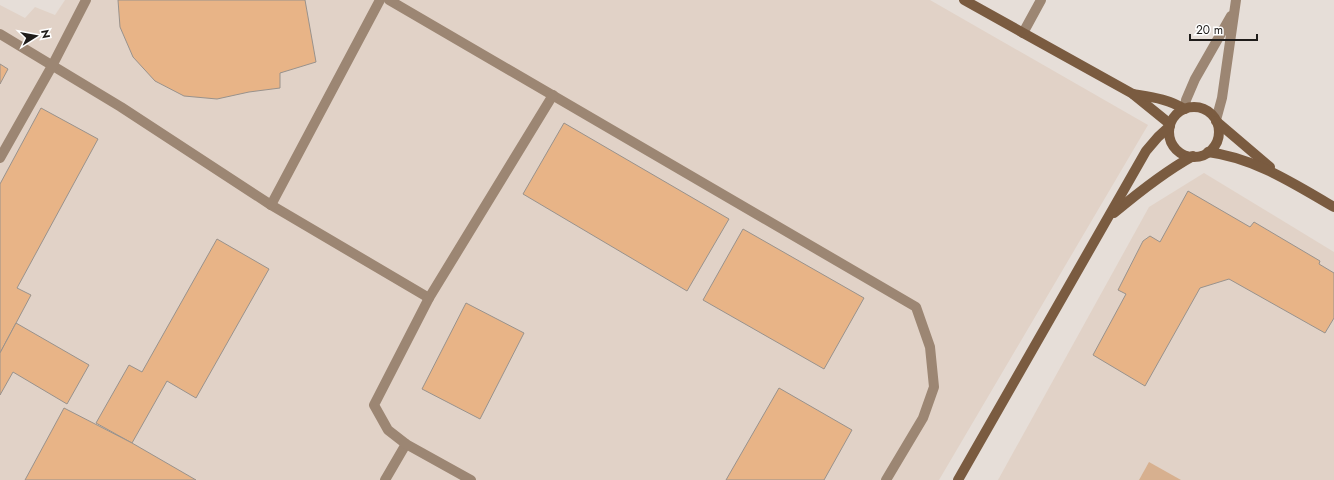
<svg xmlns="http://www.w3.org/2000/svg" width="1334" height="480" font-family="Jost,sans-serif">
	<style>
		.built { fill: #e1d2c7 }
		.green { fill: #d7b08f }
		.building { fill: #e8b487; stroke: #99928c }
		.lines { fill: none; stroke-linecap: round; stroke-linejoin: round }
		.lane { stroke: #9c8673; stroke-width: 10 }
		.street { stroke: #9c8673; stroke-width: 10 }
		.secondary { stroke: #7a5b40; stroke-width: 10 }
	</style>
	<rect width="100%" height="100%" fill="#e6ded8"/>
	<g class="built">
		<polygon points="65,0 930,0 1148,125 939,480 0,480 0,5 25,18 35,7 55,15"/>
		<polygon points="1204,173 1334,252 1334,480 998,480 1149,207"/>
	</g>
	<polygon class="green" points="1149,462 1181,480 1139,480"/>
	<g class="building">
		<polygon points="118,0 305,0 316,62 280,73 280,88 249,92 217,99 184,96 155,81 133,57 120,27"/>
		<polygon points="0,64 8,69 0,84"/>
		<polygon points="41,108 98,139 17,288 31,295 0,353 0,184"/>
		<polygon points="564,123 729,219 687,291 523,194"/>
		<polygon points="1188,191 1250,227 1254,222 1320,261 1319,264 1334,273 1334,318 1325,333 1229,279 1200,288 1145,386 1093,355 1126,294 1118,290 1143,241 1150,236 1160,242"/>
		<polygon points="743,229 864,298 824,369 703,300"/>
		<polygon points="217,239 269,269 196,398 167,381 132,443 96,423 129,365 142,372"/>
		<polygon points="466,303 524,333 480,419 422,389"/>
		<polygon points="16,323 89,365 67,404 13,372 0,395 0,353"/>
		<polygon points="779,388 852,430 824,480 726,480"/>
		<polygon points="64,408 132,443 196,480 25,480"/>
	</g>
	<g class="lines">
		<g class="lane">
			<polyline points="389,0 916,307 930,347 934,387 923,418 886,480"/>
			<polyline points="0,34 121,107 271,205 429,298"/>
			<polyline points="0,158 52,66 86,0"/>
			<polyline points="271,205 380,0"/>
			<polyline points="385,480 406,444"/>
			<polyline points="471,480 406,444 388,430 374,405 429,298 553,95"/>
		</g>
		<g class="street">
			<polyline points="1023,33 1041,0"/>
			<polyline points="1185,109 1186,100 1195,79 1231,16"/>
			<polyline points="1216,120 1222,98 1236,0"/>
		</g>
		<g class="secondary">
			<polyline points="964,0 1133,94 1170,124"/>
			<path d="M1133,94C1151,97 1169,99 1184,109"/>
			<circle cx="1194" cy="132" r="25"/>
			<polyline points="1216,121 1270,167"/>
			<path d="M1208,152C1255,158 1294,184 1334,207"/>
			<path d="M1114,213C1139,192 1164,172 1193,156"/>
			<polyline points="958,480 1146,151 1158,137 1170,126"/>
		</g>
	</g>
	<g transform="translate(36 36) rotate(79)" stroke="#ffffff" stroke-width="3" paint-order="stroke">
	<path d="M0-3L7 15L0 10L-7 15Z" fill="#1f1c1a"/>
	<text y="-6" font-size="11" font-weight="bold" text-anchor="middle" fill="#1f1c1a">N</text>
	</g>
	<path d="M1190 34v6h67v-6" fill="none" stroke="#1f1c1a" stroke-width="2"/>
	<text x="1196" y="34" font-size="12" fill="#1f1c1a" stroke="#ffffff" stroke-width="3" paint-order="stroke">20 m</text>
</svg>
